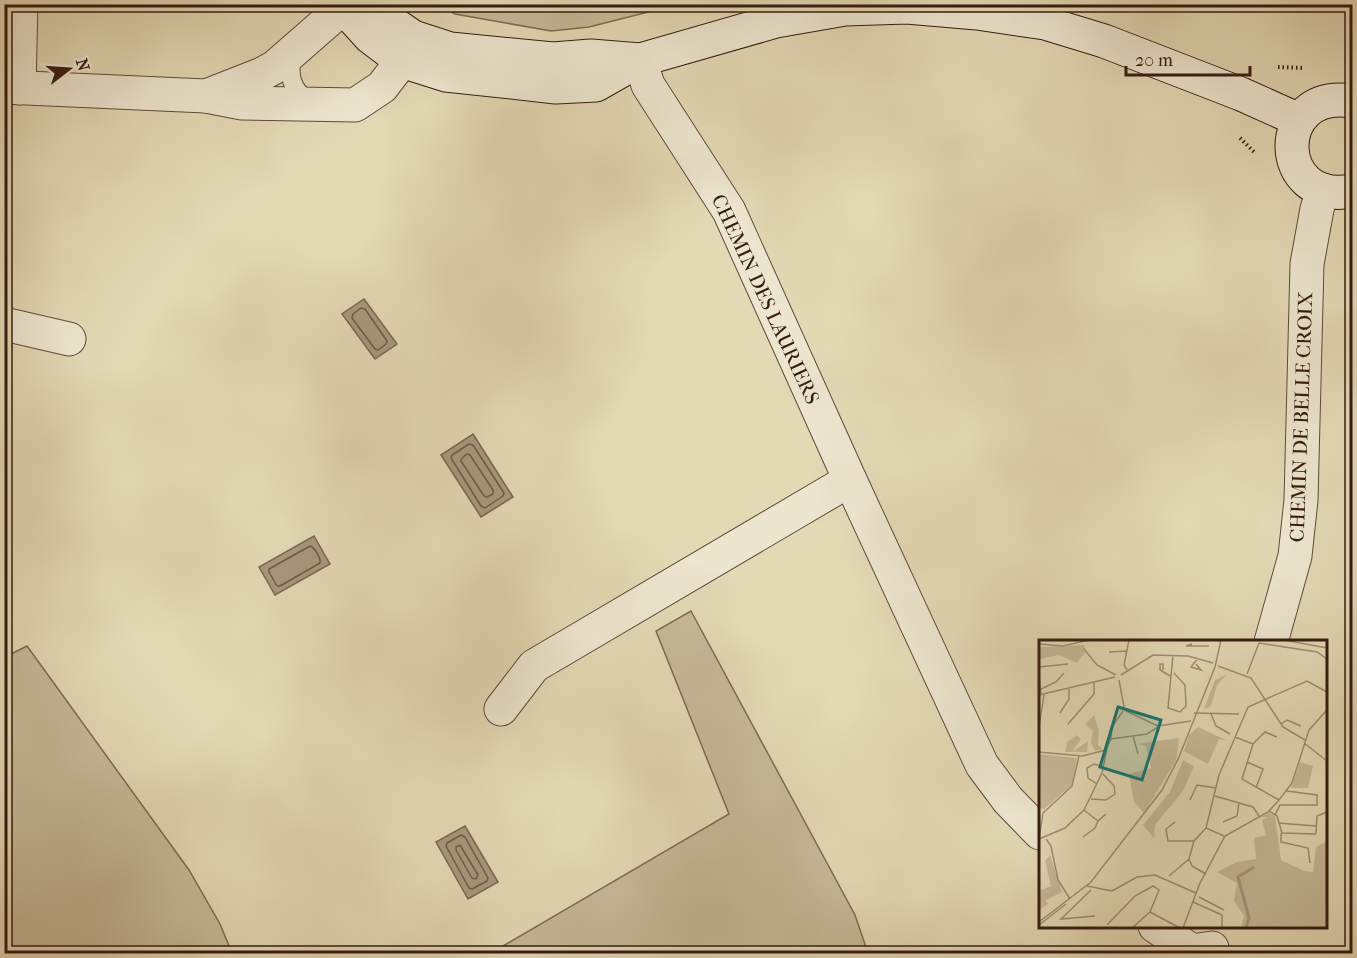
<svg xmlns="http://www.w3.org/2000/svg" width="1357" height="958" font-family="'IM FELL French Canon',serif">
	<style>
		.green { fill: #c6b999; stroke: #7e6a55; stroke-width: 1.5 }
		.water { fill: #a8987d; stroke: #7a6652; stroke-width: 1.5 }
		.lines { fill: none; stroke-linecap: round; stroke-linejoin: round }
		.shore { stroke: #6f5a47; stroke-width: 1.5 }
		.lane-casing { stroke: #614a3a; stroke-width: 20 }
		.street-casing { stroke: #614a3a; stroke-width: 35 }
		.secondary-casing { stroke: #361b11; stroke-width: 35 }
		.path { stroke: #361b11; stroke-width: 4; stroke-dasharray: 1.5 3; stroke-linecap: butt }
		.lane { stroke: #ede6cf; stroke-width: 18 }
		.street { stroke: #ede6cf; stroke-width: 33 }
		.secondary { stroke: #ede6cf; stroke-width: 33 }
		.labels { text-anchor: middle; stroke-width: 5; stroke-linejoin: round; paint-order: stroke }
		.street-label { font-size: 20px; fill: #361b11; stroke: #ede6cf }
		.inset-river { fill: none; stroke: #a8987d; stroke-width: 3 }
		.inset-road { fill: none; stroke: #9e8d73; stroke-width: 1.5 }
		.view { fill: #0f766e; fill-opacity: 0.15; stroke: #0f766e; stroke-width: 3 }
		.inset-edge { fill: none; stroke: #361b11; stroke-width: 3 }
	</style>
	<rect width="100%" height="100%" fill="#e3d9b5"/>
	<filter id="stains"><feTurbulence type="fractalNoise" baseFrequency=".00333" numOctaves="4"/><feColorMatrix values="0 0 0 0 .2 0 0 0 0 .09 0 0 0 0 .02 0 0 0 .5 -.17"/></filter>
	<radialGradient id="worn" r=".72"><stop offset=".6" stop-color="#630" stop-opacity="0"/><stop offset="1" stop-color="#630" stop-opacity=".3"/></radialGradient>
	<g class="green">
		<polygon points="440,5 676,5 589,27 551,31 455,14"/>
		<polygon points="691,611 855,915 868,953 491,953 729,814 656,631"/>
		<polygon points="27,646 189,870 220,924 232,953 5,953 5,657"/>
	</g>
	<g class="water">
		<polygon points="364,299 397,344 375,359 342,314"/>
		<polygon points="473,434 513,497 481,517 441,455"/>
		<polygon points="314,536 330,564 275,595 259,567"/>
		<polygon points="465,826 498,882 468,899 436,842"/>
	</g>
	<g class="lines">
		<g class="shore">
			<polygon points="361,308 365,309 387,341 386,344 378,350 375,349 352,318 353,314"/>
			<polygon points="469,444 473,445 504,493 503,496 485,508 481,506 451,458 452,455"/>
			<polygon points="467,454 470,455 493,490 493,494 487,497 484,496 461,461 462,458"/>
			<path d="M310,546C315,548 321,558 320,563L280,586H277L269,572V569Z"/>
			<polygon points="461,835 465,837 488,878 487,881 472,889 469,888 446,846 447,843"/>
			<polygon points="460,845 478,875 476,879 472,878 456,850 456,847"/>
		</g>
		<defs>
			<path id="lane" d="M292,54C288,77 291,88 309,103"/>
			<g id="street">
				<polyline points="640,60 648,85 729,211 850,480 982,765 1008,800 1040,833"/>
				<polyline points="4,87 206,96 242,103 355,105 382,87 402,61 413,37"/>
				<polyline points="19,88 21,4"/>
				<polyline points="206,96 262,74 275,67 347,4"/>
				<polyline points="4,324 69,339"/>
				<polyline points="1271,642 1295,556 1301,500 1307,264 1317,209 1323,190"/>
				<polyline points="501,709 534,666 850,480"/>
				<polyline points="1155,926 1192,951 1212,948"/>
			</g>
			<g id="secondary">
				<polyline points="340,4 370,37 402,61 446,75 556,87 596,85 640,60 776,21 845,9 907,7 977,13 1045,23 1104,41 1241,94 1299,120"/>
				<polyline points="372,4 387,19 413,37 450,49 553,59 591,56 640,60"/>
				<path d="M1352,101C1271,88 1273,206 1352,191"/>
			</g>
		</defs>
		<use href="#lane" class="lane-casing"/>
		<use href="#street" class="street-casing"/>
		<use href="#secondary" class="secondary-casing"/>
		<g class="path">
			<polyline points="1278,67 1304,68"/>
			<polyline points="1240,138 1254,152"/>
		</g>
		<use href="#lane" class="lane"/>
		<use href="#street" class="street"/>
		<use href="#secondary" class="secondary"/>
	</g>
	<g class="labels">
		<g class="street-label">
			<text transform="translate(766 299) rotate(65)" y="7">CHEMIN DES LAURIERS</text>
			<text transform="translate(1301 417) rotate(-88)" y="7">CHEMIN DE BELLE CROIX</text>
		</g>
	</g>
	<g transform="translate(1039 640)">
		<rect width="288" height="288" fill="#e3d9b5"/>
		<path d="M45,5L47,11L38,23L20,15L0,19V7ZM188,34L178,45L172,66L165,69L176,40ZM55,75L60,90L59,105L63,109L56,111L52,102L54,91L46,84ZM159,87L189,101L180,99L169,124L145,111L150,95ZM38,95L42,99L33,112L49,101L48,112H26L28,102ZM140,98L137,120L105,173L95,162L90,134L112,128L107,106L97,104ZM0,114L38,118L33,145L5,169L0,168ZM144,120L155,126L144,151L116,185L115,198L104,185L131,152ZM261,122L274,126L269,148H252ZM230,173L236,176L242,220L265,231L274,232L277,207L288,201V288H202L205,276L195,261L198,243L178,232L198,222L217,219L215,198L227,195L223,180L228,177H222ZM11,215L23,252L7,260L9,264L0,270V251L12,246L6,221Z" fill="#c6b999"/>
		<path class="inset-river" d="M207,288L210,278L199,237L215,227"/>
		<path class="inset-road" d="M1,0H39M245,0L288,8M0,4L24,6L50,0M153,4L147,6H170M45,9L58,25L77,35M70,12L88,11M134,15L129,68L141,72L147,66L146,45L135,33M157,24L162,30L152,27L159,18M179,26L212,38L244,87L266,100M0,27L29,24M88,30L85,25L90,0M124,30V24H121V30L131,36M0,34L2,55M208,34L220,3L278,12L288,19M82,35L114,15L149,16L174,23M80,40L85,67M0,50L17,42L25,33M0,55L76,37M87,71L119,86L152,81M21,73L30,59V48M155,73L200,74M172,74L177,86L191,94M29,84L55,54V43M242,84L248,80L262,86M0,86L5,55M94,96L99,114M196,97L214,104L203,139L240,160M72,99L108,94L119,87M72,100L73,87L84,71M265,103L288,121M214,104L226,92L238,97M0,112L43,116L67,110L72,99M208,122L224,129L217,148M58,144L49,138L48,128L55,124L65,127M176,156L214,167L220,176M52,159L67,160L76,154L75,146L64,134M151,160L158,145L177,148M45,170L59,181L67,174M230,171L238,176L243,193M236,175L241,165H278V155L248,151M136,182L127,189L129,201H155M184,182L198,176L200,163M239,183L277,186M167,188L180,135L209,67L268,41L288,52M167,188L185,196M242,193V202L269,208L271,223M243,193L277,194M277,194L278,176L288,172M44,197L56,188L59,181M0,199L26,188L45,170L63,133L68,109M0,199L4,173L33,146L40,116M7,199L12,206L19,240L31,259M167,234L153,226L150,219L155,201L167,188M130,236L150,219M48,246L73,251L98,237L116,235L157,253M52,250L22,279L56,276M160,257L185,270M154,262L183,275V288M0,282L52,242L123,150L140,117L176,27L182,0M0,285L27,264M68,285L96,256L114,246L120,250L111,272M93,288L111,272L141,288M144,288L161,243L186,196L229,172L240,160L253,143L270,90L288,70"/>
		<path class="view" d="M79,67L122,80L103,140L61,127Z"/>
		<rect width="288" height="288" class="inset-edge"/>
	</g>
	<rect width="1357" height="958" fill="none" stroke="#e3d9b5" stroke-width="24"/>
	<rect x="6" y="6" width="1345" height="946" fill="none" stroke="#361b11" stroke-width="3"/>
	<rect x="12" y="12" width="1333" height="934" fill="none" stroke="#361b11" stroke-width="1.5"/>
	<g transform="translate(69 69) rotate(73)" stroke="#ede6cf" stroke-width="4.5" paint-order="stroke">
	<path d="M0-4.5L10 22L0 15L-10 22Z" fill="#361b11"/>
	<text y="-9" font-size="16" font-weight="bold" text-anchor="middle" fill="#361b11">N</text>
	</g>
	<path d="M1126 66v9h124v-9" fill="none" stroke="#361b11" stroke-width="3"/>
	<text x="1135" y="66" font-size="18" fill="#361b11" stroke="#ede6cf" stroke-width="4.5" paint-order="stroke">20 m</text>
	<rect width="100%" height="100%" filter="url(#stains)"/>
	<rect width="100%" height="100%" fill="url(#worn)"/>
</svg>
